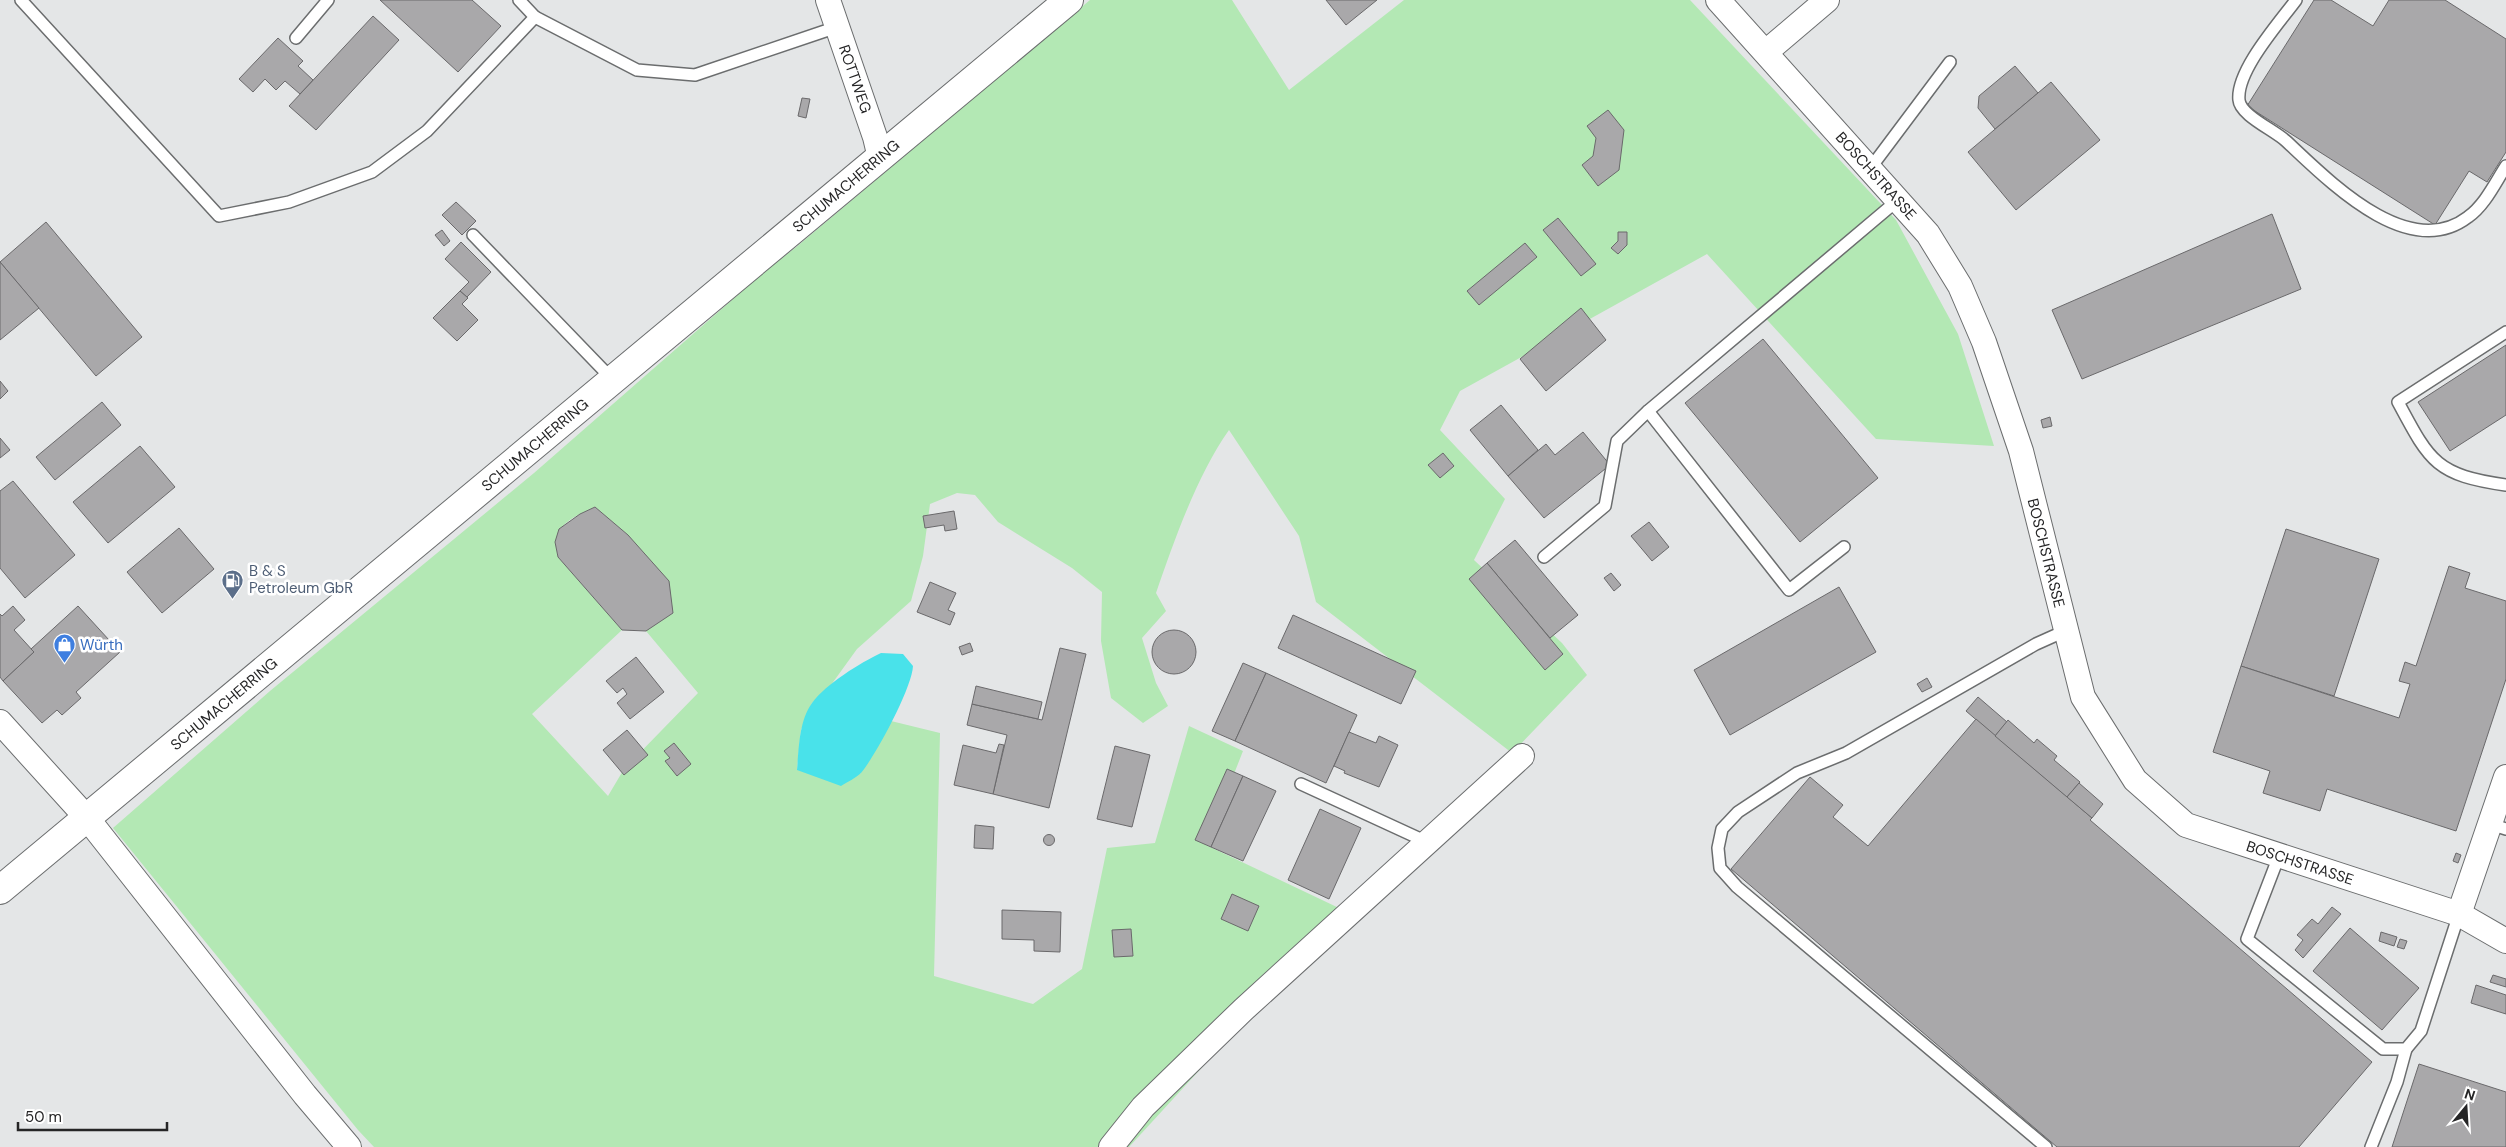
<svg xmlns="http://www.w3.org/2000/svg" width="2506" height="1147" font-family="'DM Sans',sans-serif">
	<style>
		.green { fill: #b3e8b4; fill-rule: evenodd }
		.water { fill: #49e2ea }
		.building { fill: #a9a8aa; stroke: #6a696b }
		.lines { fill: none; stroke-linecap: round; stroke-linejoin: round }
		.service-casing { stroke: #6b6d6e; stroke-width: 14 }
		.minor-casing { stroke: #6b6d6e; stroke-width: 26 }
		.secondary-casing { stroke: #6b6d6e; stroke-width: 30 }
		.service { stroke: #fff; stroke-width: 11 }
		.minor { stroke: #fff; stroke-width: 24 }
		.secondary { stroke: #fff; stroke-width: 28 }
		.labels { text-anchor: middle; stroke-width: 5; stroke-linejoin: round; paint-order: stroke }
		.street-label { font-size: 15px; fill: #252526; stroke: #fff }
		.service-label { font-size: 15px; fill: #4e5e75; stroke: #fff; text-anchor: start }
		.shop-label { font-size: 15px; fill: #366cbe; stroke: #fff; text-anchor: start }
	</style>
	<rect width="100%" height="100%" fill="#e4e6e7"/>
	<path class="green" d="M1090,0H1232L1289,90L1404,0H1690L1896,220L1958,334L1994,446L1876,439L1707,254L1460,391L1440,430L1505,499L1474,560L1562,643L1587,675L1512,753L1316,602L1299,536L1229,430C1197,475 1174,541 1156,593L1166,611L1142,638L1156,683L1168,706L1143,723L1111,698L1101,641L1102,592L1072,568L998,522L975,495L957,493L930,504L923,556L911,601L857,649L831,685L812,703L801,730L797,769L860,774L891,721L940,733L934,976L1033,1004L1082,969L1107,848L1155,843L1189,726L1243,751L1206,845L1360,918L1239,1027L1129,1147H374L358,1130L113,828L270,691L534,473L771,266L795,248ZM595,507L628,535L673,613L646,631L698,693L624,769L608,796L532,714L622,630L558,557C551,526 569,519 595,507Z"/>
	<path class="water" d="M881,653L903,654L913,666C912,688 876,755 861,773C856,778 847,782 841,786L797,770C799,748 799,721 812,703C826,684 860,663 881,653Z"/>
	<g class="building">
		<polygon points="380,0 472,0 501,26 458,72"/>
		<polygon points="1326,0 1377,0 1346,25"/>
		<polygon points="2314,0 2331,0 2373,26 2389,0 2445,0 2506,39 2506,152 2487,182 2469,171 2435,225 2247,106"/>
		<polygon points="373,16 399,40 316,130 289,106"/>
		<polygon points="278,38 303,61 298,66 313,80 300,94 285,81 276,90 265,79 253,92 239,79"/>
		<polygon points="2015,66 2038,93 1995,129 1978,108 1979,96"/>
		<polygon points="2051,82 2100,140 2016,210 1968,152"/>
		<polygon points="802,98 810,99 806,118 798,116"/>
		<polygon points="1608,110 1624,130 1619,170 1598,186 1582,165 1593,156 1596,138 1587,126"/>
		<polygon points="456,202 476,221 462,235 442,215"/>
		<polygon points="2272,214 2301,289 2082,379 2052,310"/>
		<polygon points="1558,218 1596,264 1581,276 1543,230"/>
		<polygon points="46,222 142,337 96,376 0,262"/>
		<polygon points="442,230 450,241 444,246 435,235"/>
		<polygon points="1618,232 1627,232 1627,245 1618,254 1611,248 1618,241"/>
		<polygon points="461,242 491,272 467,297 460,291 469,282 445,259"/>
		<polygon points="1525,243 1537,257 1479,305 1467,291"/>
		<polygon points="0,262 39,308 0,340"/>
		<polygon points="460,291 468,298 462,304 478,320 457,341 433,318"/>
		<polygon points="1581,308 1606,340 1546,391 1520,359"/>
		<polygon points="1763,339 1878,478 1800,542 1685,403"/>
		<polygon points="2506,345 2506,415 2450,451 2418,402"/>
		<polygon points="0,381 8,391 0,399"/>
		<polygon points="102,402 121,425 55,480 36,457"/>
		<polygon points="1501,405 1538,450 1508,476 1470,430"/>
		<polygon points="2050,417 2052,426 2043,428 2041,420"/>
		<polygon points="1583,432 1610,465 1544,518 1508,476 1546,444 1555,455"/>
		<polygon points="0,438 10,450 0,458"/>
		<polygon points="140,446 175,487 108,543 73,502"/>
		<polygon points="1443,453 1454,466 1440,478 1428,465"/>
		<polygon points="13,481 75,555 25,598 0,568 0,491"/>
		<polygon points="595,507 628,535 669,581 673,613 646,631 622,630 558,557 555,542 559,529 580,514"/>
		<polygon points="954,511 957,529 945,531 944,525 925,528 923,516"/>
		<polygon points="1649,522 1669,547 1652,561 1631,536"/>
		<polygon points="179,528 214,569 162,613 127,572"/>
		<polygon points="2286,529 2379,559 2334,696 2241,666"/>
		<polygon points="1515,540 1578,615 1550,638 1487,563"/>
		<polygon points="1487,563 1563,654 1545,670 1469,579"/>
		<polygon points="2449,566 2470,573 2465,588 2506,601 2506,679 2456,831 2327,789 2320,811 2263,793 2270,771 2213,752 2241,666 2399,718 2410,684 2399,681 2405,662 2416,666"/>
		<polygon points="1611,573 1621,585 1614,591 1604,578"/>
		<polygon points="930,582 956,593 948,610 955,613 950,625 917,612"/>
		<polygon points="1839,587 1876,652 1730,735 1694,670"/>
		<polygon points="13,606 25,620 14,630 34,652 3,681 0,677 0,614 2,616"/>
		<polygon points="78,606 120,652 76,692 81,698 62,715 57,710 42,723 3,681 34,652 31,649"/>
		<polygon points="1293,615 1416,671 1401,704 1278,648"/>
		<circle cx="1174" cy="652" r="22"/>
		<polygon points="970,643 973,651 962,655 959,647"/>
		<polygon points="1060,648 1086,654 1049,808 993,794 1007,735 967,725 972,704 1042,720"/>
		<polygon points="636,657 664,692 630,719 617,703 627,694 623,688 617,693 606,681"/>
		<polygon points="1243,663 1266,673 1235,741 1212,731"/>
		<polygon points="1266,673 1357,715 1326,783 1235,741"/>
		<polygon points="1927,678 1932,687 1922,692 1917,684"/>
		<polygon points="976,686 1042,702 1038,719 972,704"/>
		<polygon points="1978,697 2007,722 1995,736 1966,711"/>
		<polygon points="1976,719 2092,818 2090,820 2372,1062 2299,1147 2057,1147 1731,869 1810,777 1843,805 1833,817 1868,846"/>
		<polygon points="2008,720 2034,743 2037,739 2057,756 2054,760 2080,782 2067,797 1995,736"/>
		<polygon points="627,730 648,755 624,775 603,750"/>
		<polygon points="1349,732 1376,743 1379,736 1398,745 1379,787 1344,773 1345,771 1334,766"/>
		<polygon points="674,743 691,764 677,776 665,761 670,758 664,751"/>
		<polygon points="999,744 1004,745 993,794 954,785 963,745 996,753"/>
		<polygon points="1115,746 1150,755 1132,827 1097,819"/>
		<polygon points="1227,769 1243,776 1211,847 1195,840"/>
		<polygon points="1243,776 1276,791 1243,861 1211,847"/>
		<polygon points="2079,783 2103,804 2092,818 2067,797"/>
		<polygon points="1320,809 1361,828 1329,899 1288,880"/>
		<polygon points="975,825 994,827 993,849 974,848"/>
		<circle cx="1049" cy="840" r="5.5"/>
		<polygon points="2456,853 2461,855 2458,863 2453,861"/>
		<polygon points="1232,894 1259,906 1248,931 1221,919"/>
		<polygon points="2332,907 2341,914 2303,958 2295,950 2303,940 2297,935 2312,919 2318,924"/>
		<polygon points="1002,910 1061,912 1060,952 1034,951 1034,940 1002,939"/>
		<polygon points="2350,928 2419,988 2382,1030 2313,971"/>
		<polygon points="1131,929 1133,956 1114,957 1112,930"/>
		<polygon points="2381,932 2397,937 2394,946 2379,941"/>
		<polygon points="2400,939 2407,941 2404,949 2397,947"/>
		<polygon points="2493,975 2506,979 2506,987 2490,982"/>
		<polygon points="2476,985 2506,995 2506,1014 2471,1003"/>
		<polygon points="2419,1064 2506,1092 2506,1147 2392,1147"/>
	</g>
	<g class="lines">
		<defs>
			<g id="service">
				<polyline points="21,0 219,216 289,202 372,172 427,131 535,17 519,0"/>
				<path d="M2296,0C2279,23 2236,71 2239,100C2240,115 2274,130 2286,141C2328,180 2408,263 2468,217C2485,205 2495,183 2506,166"/>
				<polyline points="535,17 637,70 695,75 837,27"/>
				<polyline points="296,38 328,0"/>
				<polyline points="1869,170 1950,62"/>
				<polyline points="473,235 613,380"/>
				<path d="M2506,332L2398,402C2430,462 2436,475 2506,485"/>
				<polyline points="1648,411 1789,590 1844,547"/>
				<polyline points="1544,557 1605,506 1617,441 1648,411 1898,200"/>
				<polyline points="1301,784 1427,842"/>
				<polyline points="2490,824 2506,829"/>
				<polyline points="2279,856 2247,939 2383,1049 2406,1049 2421,1031 2459,914"/>
				<polyline points="2046,1147 1737,887 1720,868 1718,848 1722,829 1738,812 1797,773 1846,753 2036,644 2065,631"/>
				<polyline points="2371,1147 2397,1082 2406,1049"/>
			</g>
			<g id="minor">
				<polyline points="828,0 875,137 880,158"/>
				<polyline points="1718,0 1928,234 1960,286 1984,342 2021,451 2083,697 2135,780 2186,825 2459,914 2506,941"/>
				<polyline points="1766,52 1827,0"/>
				<polyline points="0,722 87,818 305,1095 349,1147"/>
				<polyline points="2459,914 2506,777"/>
				<polyline points="1111,1147 1143,1107 1244,1009 1522,756"/>
			</g>
			<polyline id="secondary" points="0,890 1069,0"/>
		</defs>
		<use href="#service" class="service-casing"/>
		<use href="#minor" class="minor-casing"/>
		<use href="#secondary" class="secondary-casing"/>
		<use href="#service" class="service"/>
		<use href="#minor" class="minor"/>
		<use href="#secondary" class="secondary"/>
	</g>
	<defs>
		<symbol id="fuel-pin" viewBox="-11 -11 22 30"><path d="M0 17L-7.5 6A9.5 9.5 0 1 1 7.5 6Z" fill="#5c6f8a" stroke="#fff"/><path d="M-5.5-6h7V0h2V4h1.3V-2.5L3-4.5l.8-.8L6-3V5H2.5V1h-1V6h-7ZM-4.2-4.7v3.2H.2V-4.7Z" fill="#fff"/></symbol>
		<symbol id="shop-pin" viewBox="-11 -11 22 30"><path d="M0 17L-7.5 6A9.5 9.5 0 1 1 7.5 6Z" fill="#3f7fe0" stroke="#fff"/><path d="M-5-2.5h2.3a2.7 3.5 0 0 1 5.4 0H5L5.5 6h-11ZM-1.5-2.5h3a1.5 2.3 0 0 0-3 0Z" fill="#fff"/></symbol>
	</defs>
	<g fill-rule="evenodd">
		<use href="#fuel-pin" x="220" y="568" width="25" height="34"/>
		<use href="#shop-pin" x="52" y="632" width="25" height="34"/>
	</g>
	<g class="labels">
		<g class="street-label">
			<text transform="translate(855 79) rotate(71)" y="5">ROTTWEG</text>
			<text transform="translate(1876 176) rotate(48)" y="5">BOSCHSTRASSE</text>
			<text transform="translate(846 186) rotate(-40)" y="5">SCHUMACHERRING</text>
			<text transform="translate(535 445) rotate(-40)" y="5">SCHUMACHERRING</text>
			<text transform="translate(2046 553) rotate(76)" y="5">BOSCHSTRASSE</text>
			<text transform="translate(224 704) rotate(-40)" y="5">SCHUMACHERRING</text>
			<text transform="translate(2300 863) rotate(18)" y="5">BOSCHSTRASSE</text>
		</g>
		<g class="service-label">
			<text x="249" y="576">B &amp; S<tspan x="249" dy="17">Petroleum GbR</tspan></text>
		</g>
		<g class="shop-label">
			<text x="80" y="650">Würth</text>
		</g>
	</g>
	<g transform="translate(2466 1107) rotate(18)" stroke="#ffffff" stroke-width="4" paint-order="stroke">
	<path d="M0-4L9 19L0 12L-9 19Z" fill="#252526"/>
	<text y="-8" font-size="14" font-weight="bold" text-anchor="middle" fill="#252526">N</text>
	</g>
	<path d="M18 1122v8h149v-8" fill="none" stroke="#252526" stroke-width="2.5"/>
	<text x="25" y="1122" font-size="15" fill="#252526" stroke="#ffffff" stroke-width="4" paint-order="stroke">50 m</text>
</svg>
